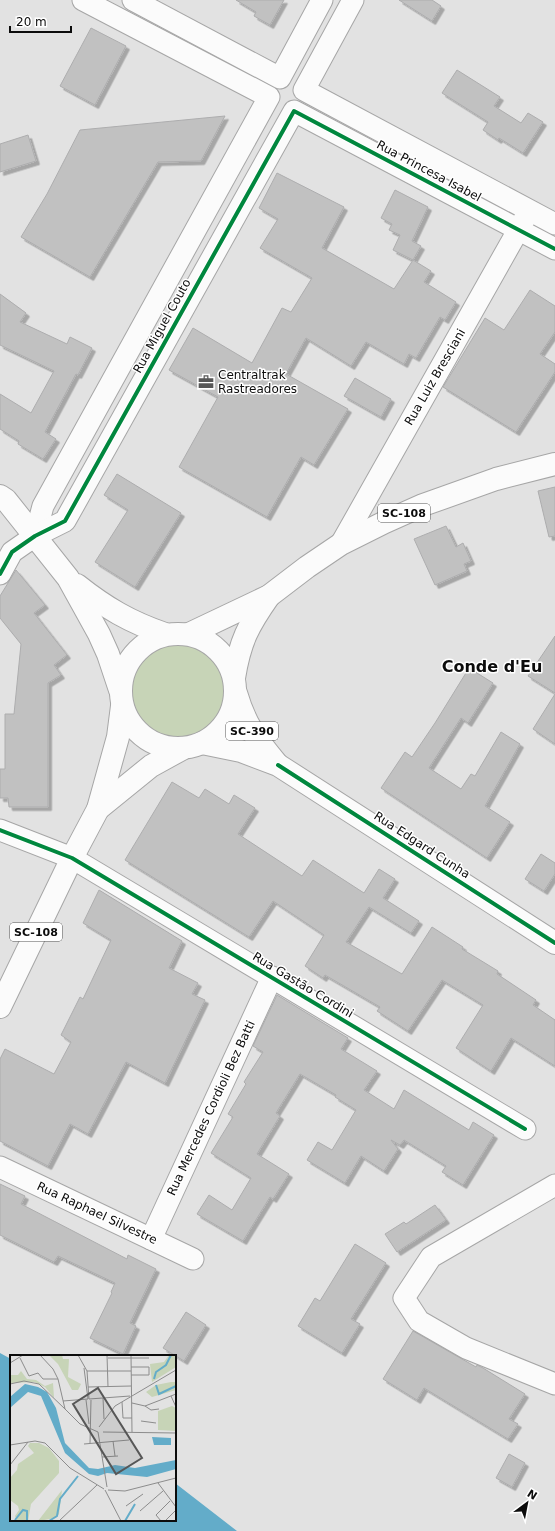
<svg xmlns="http://www.w3.org/2000/svg" width="555" height="1531" font-family="'DejaVu Sans',sans-serif">
	<style>
		.green { fill: #c7d4b7 }
		.water { fill: #63acc9 }
		.building { fill: #c1c1c1; stroke: #adadae; filter: url(#shadow) }
		.lines { fill: none; stroke-linecap: round; stroke-linejoin: round }
		.minor-casing { stroke: #a6a6a6; stroke-width: 23 }
		.major-casing { stroke: #a6a6a6; stroke-width: 24 }
		.minor { stroke: #fbfbfb; stroke-width: 21 }
		.major { stroke: #fbfbfb; stroke-width: 22 }
		.cycleway-casing { stroke: #fff; stroke-width: 6 }
		.cycleway { stroke: #00873e; stroke-width: 4 }
		.labels { text-anchor: middle; stroke-width: 3; stroke-linejoin: round; paint-order: stroke }
		.shield { fill: #fff; stroke: #555; stroke-width: 1 }
		.shield-label { font-size: 11px; font-weight: bold; fill: #0c0c0c }
		.street-label { font-size: 12px; fill: #0c0c0c; stroke: #fff }
		.poi-label { font-size: 12px; fill: #0c0c0c; stroke: #fff; text-anchor: start }
		.district-label { font-size: 16px; font-weight: bold; fill: #0c0c0c; stroke: #fff }
		.inset-river { fill: none; stroke: #63acc9; stroke-width: 2 }
		.inset-road { fill: none; stroke: #8c8c8c; stroke-width: 1 }
		.view { fill: #575757; fill-opacity: 0.15; stroke: #575757; stroke-width: 2 }
		.inset-edge { fill: none; stroke: #0c0c0c; stroke-width: 2 }
	</style>
	<defs>
		<filter id="shadow"><feDropShadow dx="3.5" dy="3.5" stdDeviation="0" flood-color="#0004"/></filter>
	</defs>
	<rect width="100%" height="100%" fill="#e2e2e2"/>
	<circle class="green" cx="176" cy="691" r="48"/>
	<polygon class="water" points="0,1353 11,1359 11,1520 175,1520 175,1483 237,1531 0,1531"/>
	<g class="building">
		<polygon points="236,0 284,0 270,25 254,16 256,12"/>
		<polygon points="399,0 432,0 441,6 432,21"/>
		<polygon points="91,28 126,46 95,105 60,86"/>
		<polygon points="457,70 500,97 494,106 521,123 528,113 543,122 523,153 499,138 498,140 483,130 488,122 442,93"/>
		<polygon points="225,116 201,161 158,162 90,277 21,237 47,194 80,130"/>
		<polygon points="28,135 36,161 0,172 0,144"/>
		<polygon points="277,173 344,207 322,248 394,289 413,260 431,271 424,282 456,302 445,320 440,317 416,358 409,354 404,364 366,342 351,366 306,338 286,374 348,409 314,465 301,457 267,517 179,467 218,397 169,370 193,328 252,363 282,308 291,312 312,278 260,248 278,219 259,208"/>
		<polygon points="395,190 428,207 412,241 421,246 413,260 393,250 400,235 389,230 392,224 381,218"/>
		<polygon points="530,290 555,306 555,332 540,354 555,364 555,372 516,432 443,387 485,318 504,330"/>
		<polygon points="0,294 26,313 20,322 67,344 70,337 92,348 78,375 76,374 45,432 56,439 43,459 18,444 19,441 0,429 0,394 31,413 54,371 0,345"/>
		<polygon points="355,378 391,399 381,417 344,396"/>
		<polygon points="117,474 181,513 135,587 95,562 128,510 104,495"/>
		<polygon points="555,487 555,536 549,537 538,491"/>
		<polygon points="446,526 456,547 463,543 471,561 464,564 467,571 435,585 414,539"/>
		<polygon points="16,570 45,605 34,613 67,655 54,665 61,675 48,683 48,807 9,807 8,798 0,798 0,769 5,769 5,714 14,714 21,644 0,618 0,596"/>
		<polygon points="555,636 555,693 528,676"/>
		<polygon points="469,668 493,683 468,723 461,718 429,768 461,789 471,774 475,776 501,732 520,744 485,806 510,822 487,858 381,788 405,752 412,757 435,723"/>
		<polygon points="555,694 555,744 533,729"/>
		<polygon points="172,782 199,798 205,789 229,804 234,795 255,808 238,834 302,876 313,860 364,893 379,869 395,879 383,898 419,921 411,933 369,907 346,942 402,974 432,927 463,947 462,949 498,971 497,974 536,1000 533,1005 555,1020 555,1066 511,1038 491,1071 456,1048 483,1005 442,980 408,1031 377,1011 380,1007 325,975 323,978 305,966 324,935 273,901 249,937 125,860"/>
		<polygon points="541,854 555,863 555,874 544,891 525,879"/>
		<polygon points="99,890 182,941 169,968 198,983 192,994 205,1000 165,1083 126,1062 88,1134 70,1124 48,1166 0,1141 0,1059 5,1049 54,1074 71,1042 61,1035 80,997 83,999 111,940 83,923"/>
		<polygon points="277,995 348,1038 341,1049 377,1071 364,1090 394,1109 404,1090 469,1130 473,1122 494,1135 463,1185 442,1172 446,1166 404,1140 400,1145 391,1140 398,1149 384,1171 361,1156 345,1183 307,1160 318,1142 332,1150 356,1110 335,1097 336,1095 300,1074 276,1113 280,1116 257,1154 289,1174 273,1199 270,1197 243,1241 197,1214 209,1195 232,1210 251,1178 211,1153 233,1117 228,1114 246,1084 244,1082 263,1052 253,1046"/>
		<polygon points="0,1184 25,1196 21,1204 127,1259 128,1255 156,1269 130,1323 136,1326 123,1354 90,1338 112,1293 111,1292 115,1283 58,1256 54,1262 0,1235"/>
		<polygon points="435,1205 446,1220 397,1252 385,1234 404,1222 406,1224"/>
		<polygon points="355,1244 386,1263 351,1319 360,1324 342,1353 298,1326 315,1298 320,1301"/>
		<polygon points="186,1312 206,1325 184,1361 163,1348"/>
		<polygon points="413,1331 476,1367 477,1365 483,1368 525,1394 509,1419 518,1424 508,1439 424,1388 417,1400 383,1379"/>
		<polygon points="509,1454 525,1463 512,1487 496,1478"/>
	</g>
	<g class="lines">
		<defs>
			<g id="minor">
				<polyline points="133,0 280,78 322,0"/>
				<polyline points="353,0 304,90 555,224"/>
				<polyline points="35,536 43,506 269,97 83,0"/>
				<polyline points="341,544 525,218"/>
				<polyline points="0,574 12,552 35,536 65,521 294,111 555,249"/>
				<polyline points="0,830 72,858 525,1129"/>
				<polyline points="0,1167 193,1259"/>
				<polyline points="555,1185 431,1257 404,1298 419,1321 466,1348 555,1384"/>
				<polyline points="151,1239 272,977"/>
			</g>
			<g id="major">
				<polyline points="0,496 6,500 68,578 99,634 108,654 120,690"/>
				<path d="M77,585C106,608 130,622 165,634"/>
				<circle cx="178" cy="691" r="57"/>
				<polyline points="189,634 269,596 307,567 341,544 385,522 423,505 496,479 555,464"/>
				<path d="M234,678C240,641 248,626 269,596"/>
				<path d="M236,693C245,724 256,739 277,764"/>
				<polyline points="202,743 241,751 278,765 555,943"/>
				<polyline points="98,809 151,766 182,749"/>
				<polyline points="0,1007 72,858 98,809 118,737 122,706"/>
			</g>
		</defs>
		<use href="#minor" class="minor-casing"/>
		<use href="#major" class="major-casing"/>
		<use href="#minor" class="minor"/>
		<use href="#major" class="major"/>
		<defs>
			<g id="cycleway">
				<polyline points="0,574 12,552 35,536 65,521 294,111 555,249"/>
				<polyline points="278,765 555,943"/>
				<polyline points="0,830 72,858 525,1129"/>
			</g>
		</defs>
		<use href="#cycleway" class="cycleway-casing"/>
		<use href="#cycleway" class="cycleway"/>
	</g>
	<defs>
		<symbol id="office-bare" viewBox="-9 -9 18 18"><path d="M-6-3h4V-5.5h4V-3h4V5H-6ZM-1-4.5V-3h2v-1.5ZM-6 0V1H6V0Z" fill="#575757" stroke="#fff" stroke-width="2.5" paint-order="stroke"/></symbol>
	</defs>
	<g fill-rule="evenodd">
		<use href="#office-bare" x="195" y="371" width="22" height="22"/>
	</g>
	<g class="labels">
		<g class="shield">
			<rect x="378" y="504" width="52" height="18" rx="3"/>
			<rect x="226" y="722" width="52" height="18" rx="3"/>
			<rect x="10" y="923" width="52" height="18" rx="3"/>
		</g>
		<g class="shield-label">
			<text x="404" y="517">SC-108</text>
			<text x="252" y="735">SC-390</text>
			<text x="36" y="936">SC-108</text>
		</g>
		<g class="street-label">
			<text transform="translate(429 171) rotate(28)" y="4">Rua Princesa Isabel</text>
			<text transform="translate(162 326) rotate(-61)" y="4">Rua Miguel Couto</text>
			<text transform="translate(435 377) rotate(-60)" y="4">Rua Luiz Bresciani</text>
			<text transform="translate(422 845) rotate(33)" y="4">Rua Edgard Cunha</text>
			<text transform="translate(303 985) rotate(31)" y="4">Rua Gastão Cordini</text>
			<text transform="translate(211 1108) rotate(-65)" y="4">Rua Mercedes Cordioli Bez Batti</text>
			<text transform="translate(97 1213) rotate(25)" y="4">Rua Raphael Silvestre</text>
		</g>
		<g class="poi-label">
			<text x="218" y="379">Centraltrak<tspan x="218" dy="14">Rastreadores</tspan></text>
		</g>
		<g class="district-label">
			<text x="492" y="672">Conde d'Eu</text>
		</g>
	</g>
	<g transform="translate(10 1355)">
		<rect width="166" height="166" fill="#e2e2e2"/>
		<path d="M39,0H52L53,4H59L58,22L71,29L68,35H62L48,9ZM159,0H166V12L142,27L140,9L154,7ZM11,16L17,24L26,25L35,31L43,28L44,43L35,32L24,27L0,28V20H8ZM161,27H166V35L142,42L136,37L146,30ZM162,51L166,53V76L148,75V56ZM20,88H29L39,93L49,106V118L21,149L18,166H7L5,161L9,155L8,151L0,145V123L7,115L8,109L24,98L18,91ZM52,135L49,159L46,163L28,166Z" fill="#c7d4b7"/>
		<path d="M15,29L28,32L37,37L46,53L55,88L79,113L88,114L105,110L125,113L166,105V114L137,122L97,118L88,121L79,119L55,98L31,41L18,37L0,53V42ZM142,82L161,83V90H144Z" fill="#63acc9"/>
		<path class="inset-river" d="M144,24L146,17L156,10L161,0M146,30L149,39L166,31M5,165L13,155L17,156V166M39,166L47,161L50,144L68,121M115,166L125,149"/>
		<path class="inset-road" d="M30,0L43,14L48,24L55,54L70,69L88,77M68,0L77,16L79,44L120,41M97,0L98,32M121,0L122,77M10,3L19,21L28,18L33,24H48M98,3H139M0,8L13,0M121,12H139V20H121M77,16H121M0,29L14,26L29,29L55,54M78,32L121,31M161,41L166,52M93,43L94,64M76,45L79,69M53,46L78,44L74,13M112,47L113,63H122M122,48L135,51L166,39M135,51L141,55L149,54M131,66L146,68M89,72L105,51L166,15M88,77L97,132M93,77L166,78M103,86L105,101M80,88L81,45M74,89L119,85M0,90L25,86L35,88L60,113L94,134M92,102L108,101M0,110L18,87M148,128L166,152M95,135L111,166M98,135L115,136L166,123M116,151L133,139M130,156L153,136M49,166L87,130M151,166L146,160L160,146M155,166L166,155"/>
		<path class="view" d="M88,33L132,103L106,119L63,49Z"/>
		<rect width="166" height="166" class="inset-edge"/>
	</g>
	<g transform="translate(527 1503) rotate(32)" stroke="#ffffff" stroke-width="3" paint-order="stroke">
	<path d="M0-3L7 15L0 10L-7 15Z" fill="#0c0c0c"/>
	<text y="-6" font-size="11" font-weight="bold" text-anchor="middle" fill="#0c0c0c">N</text>
	</g>
	<path d="M10 26v6h61v-6" fill="none" stroke="#0c0c0c" stroke-width="2"/>
	<text x="16" y="26" font-size="12" fill="#0c0c0c" stroke="#ffffff" stroke-width="3" paint-order="stroke">20 m</text>
</svg>
